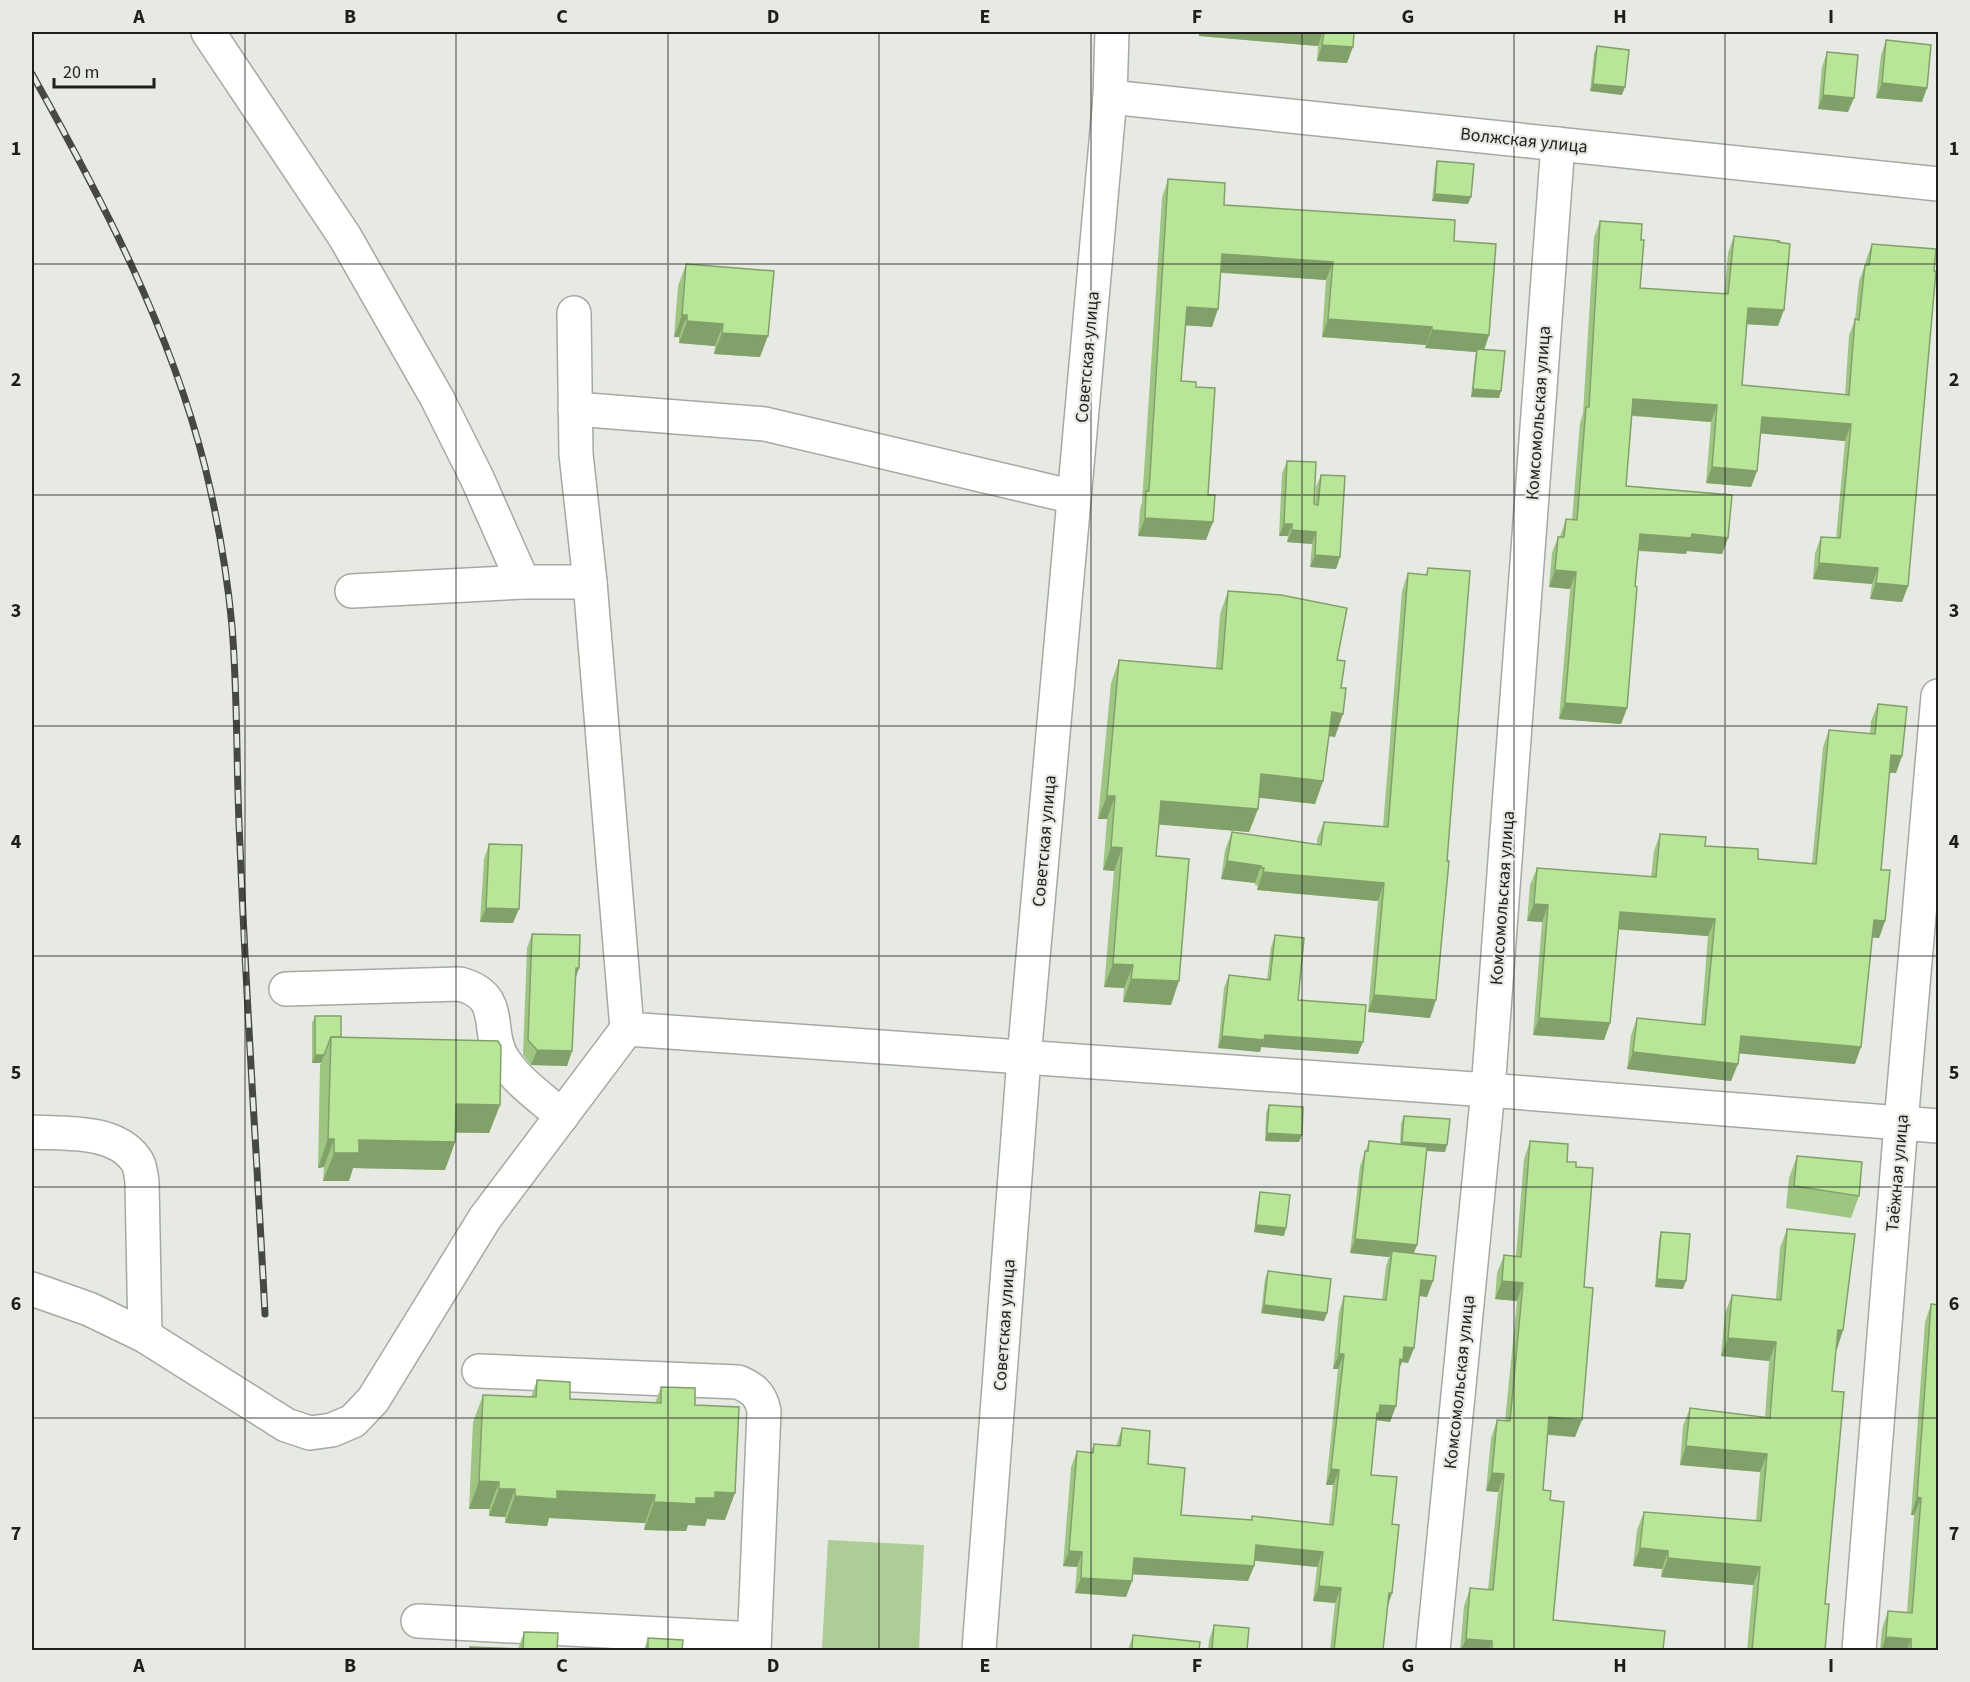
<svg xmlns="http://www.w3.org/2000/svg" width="1970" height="1682" font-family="'Source Sans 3',sans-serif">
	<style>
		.green { fill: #adcc96 }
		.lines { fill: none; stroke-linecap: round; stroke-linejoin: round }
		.minor-casing { stroke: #a5a9a2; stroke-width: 36 }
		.minor { stroke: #fff; stroke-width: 33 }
		.rail-casing { stroke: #464845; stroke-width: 7 }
		.rail { stroke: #e6eae3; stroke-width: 4.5; stroke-dasharray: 14; stroke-linecap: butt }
		.wall { fill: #9fc583 }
		.shaded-wall { fill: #82a06a }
		.building { fill: #b9e598; stroke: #82a06a; stroke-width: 1.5 }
		.grid { fill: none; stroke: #1e1f1d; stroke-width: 1.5; stroke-opacity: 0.55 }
		.labels { text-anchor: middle; stroke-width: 4.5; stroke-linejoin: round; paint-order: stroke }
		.street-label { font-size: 18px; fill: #1e1f1d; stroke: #e6eae3 }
		.neatline { fill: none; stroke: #1e1f1d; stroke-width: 2 }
		.grid-label { font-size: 20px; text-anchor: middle; font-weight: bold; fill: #1e1f1d }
	</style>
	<rect width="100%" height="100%" fill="#e6eae3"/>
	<polygon class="green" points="828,1540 924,1545 919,1650 822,1649"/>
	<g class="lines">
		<defs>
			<g id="minor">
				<polyline points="208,32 345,237 437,398 477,478 523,582 590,582"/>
				<polyline points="1110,97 1938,184"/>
				<polyline points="574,313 576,454 590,582 627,1029 1488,1090 1938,1126"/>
				<polyline points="575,409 765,424 1074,497"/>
				<polyline points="352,591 523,582"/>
				<path d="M286,989L460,984C508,997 483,1032 505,1062C519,1083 543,1099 562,1116"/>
				<path d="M32,1132C64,1134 115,1129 136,1160C140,1165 141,1175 142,1182L145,1336"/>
				<polyline points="32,1289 89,1309 145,1336 286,1425 310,1433 332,1430 353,1421 373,1400 485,1218 627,1029"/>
				<path d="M479,1371L738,1382C753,1388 761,1395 764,1411L754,1650"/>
				<polyline points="418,1621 754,1639"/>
				<polyline points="979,1650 1024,1058 1110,97 1112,32"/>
				<polyline points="1433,1650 1488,1090 1558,144"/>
				<polyline points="1859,1650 1901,1123 1938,696"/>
			</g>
		</defs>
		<use href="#minor" class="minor-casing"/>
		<use href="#minor" class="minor"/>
		<defs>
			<path id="rail" d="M32,74C101,198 170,328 205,467C218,520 227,573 232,626C238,699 236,772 240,845C246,1001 257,1158 265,1314"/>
		</defs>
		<use href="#rail" class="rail-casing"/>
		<use href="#rail" class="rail"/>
	</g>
	<g class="wall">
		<polygon points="1199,32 1354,32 1347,63 1317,61 1318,46 1199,36"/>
		<polygon points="1886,40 1922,102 1876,98 1881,55"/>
		<polygon points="1597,46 1622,95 1590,91 1594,54"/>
		<polygon points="1827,52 1848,112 1818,109 1822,67"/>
		<polygon points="1437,161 1468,204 1432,201 1435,169"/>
		<polygon points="1168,179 1224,205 1454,241 1489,335 1484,350 1499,398 1471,397 1475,357 1476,352 1425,348 1426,345 1322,337 1326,280 1221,273 1212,327 1185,325 1181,381 1196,387 1208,495 1206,540 1138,536 1140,509 1142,502 1162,198"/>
		<polygon points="1600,221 1641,240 1640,288 1724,294 1728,253 1734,236 1778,326 1747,324 1742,385 1845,395 1849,335 1855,320 1859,281 1865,265 1866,260 1872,244 1908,586 1902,602 1870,599 1872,584 1813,579 1815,553 1821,537 1836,538 1845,441 1761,433 1757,471 1751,487 1706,483 1711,422 1632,416 1626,486 1728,538 1722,554 1687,551 1686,554 1638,551 1627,708 1621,724 1559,719 1570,589 1549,587 1552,553 1558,537 1560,537 1566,519 1572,520 1580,423 1583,413 1594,237"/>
		<polygon points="686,264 760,357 714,354 715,346 679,343 679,337 674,337 678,286"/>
		<polygon points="1287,461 1314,504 1315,504 1316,487 1321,475 1340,557 1336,569 1310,567 1312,544 1287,542 1288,536 1279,536 1282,473"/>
		<polygon points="1428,568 1430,1018 1368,1012 1378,901 1257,890 1258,886 1255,885 1255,883 1221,879 1225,850 1232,832 1317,845 1317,839 1324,822 1383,827 1402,591 1408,573 1426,575"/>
		<polygon points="1228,591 1337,660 1335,737 1329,736 1323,781 1315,804 1259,797 1258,809 1249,832 1159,824 1156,856 1171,1005 1123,1002 1124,988 1104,987 1114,871 1103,870 1107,819 1098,819 1111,683 1119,660 1216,668 1220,614"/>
		<polygon points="1878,704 1902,756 1896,773 1889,773 1881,870 1885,921 1879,938 1872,937 1855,1064 1739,1053 1731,1081 1627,1069 1631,1035 1637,1018 1701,1025 1708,936 1618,929 1610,1023 1604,1040 1533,1035 1542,922 1527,921 1530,885 1537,868 1651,877 1654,851 1660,834 1758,859 1812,864 1823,747 1829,730 1870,734 1871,721"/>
		<polygon points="489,844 513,923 480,922 484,859"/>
		<polygon points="532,934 572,1051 567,1066 531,1065 523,1055 527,948"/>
		<polygon points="1275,935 1298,1000 1358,1054 1261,1047 1260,1052 1218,1048 1224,988 1229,975 1267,979 1271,947"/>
		<polygon points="315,1016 341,1037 500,1105 489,1133 456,1133 455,1142 445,1170 353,1168 349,1181 323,1181 324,1167 318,1168 320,1065 321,1063 312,1063 312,1023"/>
		<polygon points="1269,1105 1299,1142 1265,1141 1266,1113"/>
		<polygon points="1404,1116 1445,1152 1427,1151 1417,1245 1414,1253 1427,1297 1419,1296 1414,1348 1408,1363 1402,1362 1399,1368 1390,1422 1376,1420 1371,1475 1392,1524 1388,1606 1383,1650 1330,1650 1335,1603 1313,1601 1317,1567 1254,1561 1254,1566 1248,1581 1133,1574 1132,1581 1126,1597 1075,1593 1077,1567 1063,1566 1071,1467 1077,1451 1091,1452 1094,1444 1116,1446 1122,1428 1148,1464 1181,1515 1251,1520 1252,1516 1329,1524 1333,1485 1326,1485 1338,1369 1333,1369 1339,1312 1344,1296 1382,1300 1386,1266 1389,1257 1350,1253 1360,1166 1369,1141 1400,1144 1401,1123"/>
		<polygon points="1530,1141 1576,1167 1584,1287 1575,1437 1548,1435 1543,1490 1550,1500 1553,1620 1663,1650 1460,1650 1464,1606 1470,1588 1488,1590 1498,1492 1486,1491 1491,1438 1497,1420 1505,1421 1517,1301 1495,1299 1497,1273 1504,1255 1516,1256 1524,1159"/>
		<polygon points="1797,1156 1859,1196 1851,1218 1786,1208 1789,1178"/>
		<polygon points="1260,1192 1284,1236 1254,1232 1258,1199"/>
		<polygon points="1787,1229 1843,1330 1837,1349 1836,1348 1832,1391 1825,1604 1825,1650 1747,1650 1753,1585 1661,1577 1662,1569 1633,1566 1637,1530 1644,1512 1756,1521 1760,1472 1680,1465 1683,1426 1690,1408 1765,1417 1769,1361 1721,1356 1725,1313 1732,1295 1776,1299 1780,1248"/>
		<polygon points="1661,1232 1683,1289 1655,1287 1659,1239"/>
		<polygon points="1268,1271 1327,1313 1324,1321 1261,1313 1265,1279"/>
		<polygon points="1938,1288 1938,1650 1880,1650 1882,1629 1888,1611 1907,1612 1914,1515 1911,1515 1925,1322 1931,1304 1937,1305"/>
		<polygon points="537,1380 570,1399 655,1403 661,1387 695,1405 725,1520 707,1519 705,1526 688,1525 686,1531 644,1530 645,1523 549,1518 547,1526 505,1523 505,1517 489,1516 489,1509 469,1509 473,1422 483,1395 531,1397"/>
		<polygon points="1214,1625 1247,1650 1208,1650 1209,1640"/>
		<polygon points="524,1632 557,1650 561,1650 469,1650 470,1647 518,1649"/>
		<polygon points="1133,1635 1199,1650 1128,1650"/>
		<polygon points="648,1638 682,1650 644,1650"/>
	</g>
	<g class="shaded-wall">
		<polygon points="1200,32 1323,32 1318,46 1199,36"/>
		<polygon points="1322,45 1353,47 1347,63 1317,61"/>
		<polygon points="1882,83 1927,88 1922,102 1876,98"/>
		<polygon points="1593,84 1625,87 1622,95 1590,91"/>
		<polygon points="1823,95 1854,98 1848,112 1818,109"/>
		<polygon points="1435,194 1471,197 1468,204 1432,201"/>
		<polygon points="1222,254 1333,262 1326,280 1216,272"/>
		<polygon points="1187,307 1218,309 1212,327 1180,325"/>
		<polygon points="1748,308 1784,310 1778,326 1743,324"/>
		<polygon points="682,315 687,315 679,337 674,337"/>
		<polygon points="1328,319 1432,327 1426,345 1322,337"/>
		<polygon points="687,321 723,324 715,346 679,343"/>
		<polygon points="1432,330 1489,335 1483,353 1477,349 1476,352 1425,348"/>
		<polygon points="722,333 768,336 760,357 714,354"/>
		<polygon points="1473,389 1501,391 1499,398 1471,397"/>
		<polygon points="1633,399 1717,405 1711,422 1627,415"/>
		<polygon points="1762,417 1851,424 1845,441 1756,433"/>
		<polygon points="1712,467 1757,471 1751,487 1706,483"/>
		<polygon points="1145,518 1213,522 1206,540 1138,536"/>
		<polygon points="1284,524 1292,524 1288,536 1279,536"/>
		<polygon points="1292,530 1316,532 1312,544 1287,542"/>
		<polygon points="1640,534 1692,534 1728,538 1722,554 1687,551 1686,554 1634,550"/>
		<polygon points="1315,555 1340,557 1336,569 1310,567"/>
		<polygon points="1819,563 1878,568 1872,584 1813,579"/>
		<polygon points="1555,570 1576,572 1570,589 1549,587"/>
		<polygon points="1876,583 1908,586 1902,602 1870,599"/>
		<polygon points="1565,703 1627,708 1621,724 1559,719"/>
		<polygon points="1332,712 1343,714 1335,737 1323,735"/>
		<polygon points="1891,755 1902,756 1896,773 1885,772"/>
		<polygon points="1261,774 1323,781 1315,804 1253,797"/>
		<polygon points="1107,796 1115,796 1107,819 1098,819"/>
		<polygon points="1161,801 1258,809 1249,832 1152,824"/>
		<polygon points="1111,847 1122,848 1114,871 1103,870"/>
		<polygon points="1227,861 1261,866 1255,883 1221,879"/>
		<polygon points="1263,872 1384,883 1378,901 1257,890"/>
		<polygon points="1534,904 1548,905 1542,922 1527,921"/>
		<polygon points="486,908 519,909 513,923 480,922"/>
		<polygon points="1620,912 1715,919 1708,936 1613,929"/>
		<polygon points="1874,920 1885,921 1879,938 1868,937"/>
		<polygon points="1113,964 1133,965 1124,988 1104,987"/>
		<polygon points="576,968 579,968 574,983"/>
		<polygon points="1131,979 1179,981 1171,1005 1123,1002"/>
		<polygon points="1374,995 1436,1000 1430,1018 1368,1012"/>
		<polygon points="1539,1018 1610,1023 1604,1040 1533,1035"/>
		<polygon points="1265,1035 1363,1042 1358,1054 1261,1047 1260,1052 1218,1048 1222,1036"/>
		<polygon points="1741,1036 1861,1047 1855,1064 1735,1053"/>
		<polygon points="537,1050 572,1051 567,1066 531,1065"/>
		<polygon points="1633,1052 1738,1064 1731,1081 1627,1069"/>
		<polygon points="315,1055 324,1055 321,1063 312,1063"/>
		<polygon points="456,1104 500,1105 489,1133 446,1132"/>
		<polygon points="1267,1133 1302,1135 1299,1142 1265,1141"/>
		<polygon points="328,1139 334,1139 324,1167 318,1168"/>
		<polygon points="359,1140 455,1142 445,1170 353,1168 349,1181 323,1181 334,1153"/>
		<polygon points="1402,1142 1447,1145 1445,1152 1400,1149"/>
		<polygon points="1256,1225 1286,1228 1284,1236 1254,1232"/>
		<polygon points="1355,1239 1417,1245 1411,1259 1392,1251 1389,1257 1350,1253"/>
		<polygon points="1657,1279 1686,1281 1683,1289 1655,1287"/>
		<polygon points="1421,1280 1433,1281 1427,1297 1415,1295"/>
		<polygon points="1502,1281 1523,1283 1517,1301 1495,1299"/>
		<polygon points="1264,1305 1327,1313 1324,1321 1261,1313"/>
		<polygon points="1838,1330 1843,1330 1837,1349 1831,1348"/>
		<polygon points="1728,1338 1776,1342 1769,1361 1721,1356"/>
		<polygon points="1404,1347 1414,1348 1408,1363 1402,1362 1397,1375 1395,1375"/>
		<polygon points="1339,1354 1344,1354 1338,1369 1333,1369"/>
		<polygon points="1380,1405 1396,1406 1390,1422 1376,1420 1371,1428"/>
		<polygon points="1549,1417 1582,1420 1575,1437 1543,1434"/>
		<polygon points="1686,1446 1767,1454 1760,1472 1680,1465"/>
		<polygon points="1331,1469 1339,1470 1333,1485 1326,1485"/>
		<polygon points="1492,1473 1504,1474 1498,1492 1486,1491"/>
		<polygon points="479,1481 499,1482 489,1509 469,1509"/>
		<polygon points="499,1489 515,1489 505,1517 489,1516"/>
		<polygon points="557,1491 655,1495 645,1523 549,1518 547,1526 505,1523 515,1496"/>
		<polygon points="715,1492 735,1493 725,1520 707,1519 705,1526 688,1525 686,1531 644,1530 654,1502 696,1498"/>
		<polygon points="1917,1497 1921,1498 1914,1515 1911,1515"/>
		<polygon points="1256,1545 1323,1552 1317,1567 1250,1560"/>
		<polygon points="1640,1548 1668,1551 1662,1569 1633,1566"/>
		<polygon points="1069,1551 1082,1552 1077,1567 1063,1566"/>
		<polygon points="1134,1558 1254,1566 1248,1581 1128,1574"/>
		<polygon points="1668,1558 1760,1567 1753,1585 1661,1577"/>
		<polygon points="1081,1578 1132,1581 1126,1597 1075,1593"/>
		<polygon points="1319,1586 1341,1588 1335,1603 1313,1601"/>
		<polygon points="1389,1593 1392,1593 1387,1609"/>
		<polygon points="1886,1637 1911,1639 1907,1650 1881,1650"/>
		<polygon points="1466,1639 1492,1641 1489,1650 1461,1650"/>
	</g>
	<g class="building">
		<polygon points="1324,32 1354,32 1353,47 1322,45"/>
		<polygon points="1886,40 1931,45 1927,88 1882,83"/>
		<polygon points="1597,46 1629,50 1625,87 1593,84"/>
		<polygon points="1827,52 1858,55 1854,98 1823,95"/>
		<polygon points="1437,161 1474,164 1471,197 1435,194"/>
		<polygon points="1168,179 1225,183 1224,205 1455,220 1454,241 1496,244 1489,335 1432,330 1432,327 1328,319 1333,262 1222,254 1218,309 1187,307 1181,381 1196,382 1196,387 1215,388 1208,495 1215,495 1213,522 1145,518 1146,491 1149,491"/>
		<polygon points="1600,221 1642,224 1641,240 1644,240 1640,288 1728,294 1734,236 1779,241 1778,242 1790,244 1784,310 1748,308 1742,385 1849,395 1855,319 1859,320 1865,265 1869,265 1872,244 1936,249 1934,271 1936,271 1908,586 1876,583 1878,568 1819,563 1821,537 1840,538 1851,424 1762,417 1757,471 1712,467 1717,405 1633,399 1626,486 1732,495 1728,538 1692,534 1691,538 1640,534 1635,586 1637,587 1627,708 1565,703 1576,572 1555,570 1558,537 1564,537 1566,519 1577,520 1586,407 1589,407"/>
		<polygon points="686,264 774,271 768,336 722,333 723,324 687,321 687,315 682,315"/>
		<polygon points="1477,349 1505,351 1501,391 1473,389"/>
		<polygon points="1287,461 1316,462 1314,504 1318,505 1321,475 1345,476 1340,557 1315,555 1316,532 1292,530 1292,524 1284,524"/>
		<polygon points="1428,568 1470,571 1447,861 1449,861 1436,1000 1374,995 1384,883 1263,872 1264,868 1261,868 1261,866 1227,861 1232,832 1321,845 1324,822 1388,827 1408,573 1427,575"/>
		<polygon points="1228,591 1281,595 1347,608 1337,660 1345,661 1341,688 1346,688 1343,714 1332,712 1323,781 1261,774 1258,809 1161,801 1156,856 1189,859 1179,981 1131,979 1133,965 1113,964 1122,848 1111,847 1115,796 1107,796 1119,660 1222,669"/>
		<polygon points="1878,704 1907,707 1902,756 1891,755 1881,870 1890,870 1885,921 1874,920 1861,1047 1741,1036 1738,1064 1633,1052 1637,1018 1705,1025 1715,919 1620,912 1610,1023 1539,1018 1548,905 1534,904 1537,868 1656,877 1660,834 1706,837 1705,846 1758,849 1758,859 1816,864 1829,730 1875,734"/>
		<polygon points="489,844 522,845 519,909 486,908"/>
		<polygon points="532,934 580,935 579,968 576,968 572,1051 537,1050 528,1040"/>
		<polygon points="1275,935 1304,938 1298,1000 1366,1005 1363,1042 1265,1035 1264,1040 1222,1036 1229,975 1270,980"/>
		<polygon points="315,1016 341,1016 341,1037 331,1037 324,1055 315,1055"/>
		<polygon points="331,1037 498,1041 501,1046 500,1105 456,1104 455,1142 359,1140 359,1153 334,1153 334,1139 328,1139"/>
		<polygon points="1269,1105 1303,1107 1302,1135 1267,1133"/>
		<polygon points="1404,1116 1450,1119 1447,1145 1402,1142"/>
		<polygon points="1369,1141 1427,1147 1417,1245 1355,1239 1365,1151 1368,1151"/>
		<polygon points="1530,1141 1568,1144 1567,1162 1576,1162 1576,1167 1593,1168 1584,1287 1593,1288 1582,1420 1549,1417 1543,1490 1551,1491 1550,1500 1564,1502 1553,1620 1665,1631 1663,1650 1492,1650 1492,1641 1466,1639 1470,1588 1493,1590 1504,1474 1492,1473 1497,1420 1510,1421 1523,1283 1502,1281 1504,1255 1521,1257"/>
		<polygon points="1797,1156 1862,1162 1859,1196 1794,1186"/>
		<polygon points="1260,1192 1290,1195 1286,1228 1256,1225"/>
		<polygon points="1787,1229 1855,1234 1843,1330 1838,1330 1832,1391 1844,1392 1825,1604 1829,1604 1825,1650 1752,1650 1760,1567 1668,1558 1668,1551 1640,1548 1644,1512 1761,1521 1767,1454 1686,1446 1690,1408 1770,1418 1776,1342 1728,1338 1732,1295 1781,1300"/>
		<polygon points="1661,1232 1690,1234 1686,1281 1657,1279"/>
		<polygon points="1392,1251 1436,1256 1433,1281 1421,1280 1414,1348 1404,1347 1403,1360 1400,1359 1396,1406 1380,1405 1379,1413 1377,1413 1371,1475 1397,1477 1392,1524 1399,1525 1392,1593 1389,1593 1383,1650 1334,1650 1341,1588 1319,1586 1323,1552 1256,1545 1254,1566 1134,1558 1132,1581 1081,1578 1082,1552 1069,1551 1077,1451 1093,1453 1094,1444 1120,1446 1122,1428 1150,1431 1148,1464 1185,1468 1181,1515 1252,1520 1252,1516 1333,1525 1339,1470 1331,1469 1344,1354 1339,1354 1344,1296 1386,1300"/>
		<polygon points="1268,1271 1331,1279 1327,1313 1264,1305"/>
		<polygon points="1931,1304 1938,1305 1938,1650 1911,1650 1911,1639 1886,1637 1888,1611 1912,1613 1921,1498 1917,1497"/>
		<polygon points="537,1380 570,1382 570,1399 661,1403 661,1387 695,1388 695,1405 739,1407 735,1493 715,1492 715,1498 696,1498 696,1504 654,1502 655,1495 557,1491 557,1499 515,1496 515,1489 499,1489 499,1482 479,1481 483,1395 536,1397"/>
		<polygon points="1214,1625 1249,1628 1247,1650 1212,1650"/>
		<polygon points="524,1632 558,1633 557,1650 561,1650 470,1650 470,1647 523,1649"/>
		<polygon points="1133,1635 1200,1642 1199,1650 1132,1650"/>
		<polygon points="648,1638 683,1640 682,1650 648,1650"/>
	</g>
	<path class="grid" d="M245,32V1650M456,32V1650M668,32V1650M879,32V1650M1091,32V1650M1302,32V1650M1514,32V1650M1725,32V1650M32,264H1938M32,495H1938M32,726H1938M32,956H1938M32,1187H1938M32,1418H1938"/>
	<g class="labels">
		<g class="street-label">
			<text transform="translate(1524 140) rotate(6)" y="6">Волжская улица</text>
			<text transform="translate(1087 357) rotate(-85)" y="6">Советская улица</text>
			<text transform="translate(1538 413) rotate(-86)" y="6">Комсомольская улица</text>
			<text transform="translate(1044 841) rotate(-85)" y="6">Советская улица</text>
			<text transform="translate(1502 898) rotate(-86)" y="6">Комсомольская улица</text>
			<text transform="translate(1897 1173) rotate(-85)" y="6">Таёжная улица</text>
			<text transform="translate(1004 1325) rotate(-86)" y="6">Советская улица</text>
			<text transform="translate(1459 1382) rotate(-84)" y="6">Комсомольская улица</text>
		</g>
	</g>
	<rect width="1970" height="1682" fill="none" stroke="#e6eae3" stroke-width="66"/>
	<path d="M54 78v9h100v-9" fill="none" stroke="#1e1f1d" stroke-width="3"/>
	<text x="63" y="78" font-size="18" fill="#1e1f1d" stroke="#e6eae3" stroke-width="4.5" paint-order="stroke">20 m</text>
	<rect x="33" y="33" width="1904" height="1616" class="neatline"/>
	<g class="grid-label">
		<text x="139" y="23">A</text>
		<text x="350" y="23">B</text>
		<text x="562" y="23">C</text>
		<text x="773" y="23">D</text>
		<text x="985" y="23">E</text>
		<text x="1197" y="23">F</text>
		<text x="1408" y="23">G</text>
		<text x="1620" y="23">H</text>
		<text x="1831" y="23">I</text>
		<text x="16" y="155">1</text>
		<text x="1954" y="155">1</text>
		<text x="16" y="386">2</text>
		<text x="1954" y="386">2</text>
		<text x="16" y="617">3</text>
		<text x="1954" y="617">3</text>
		<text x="16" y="848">4</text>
		<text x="1954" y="848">4</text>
		<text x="16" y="1079">5</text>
		<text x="1954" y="1079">5</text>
		<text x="16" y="1310">6</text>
		<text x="1954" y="1310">6</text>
		<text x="16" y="1540">7</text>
		<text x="1954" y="1540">7</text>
		<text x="139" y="1672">A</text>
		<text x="350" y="1672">B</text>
		<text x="562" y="1672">C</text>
		<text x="773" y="1672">D</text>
		<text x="985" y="1672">E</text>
		<text x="1197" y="1672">F</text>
		<text x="1408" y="1672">G</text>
		<text x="1620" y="1672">H</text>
		<text x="1831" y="1672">I</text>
	</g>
</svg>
